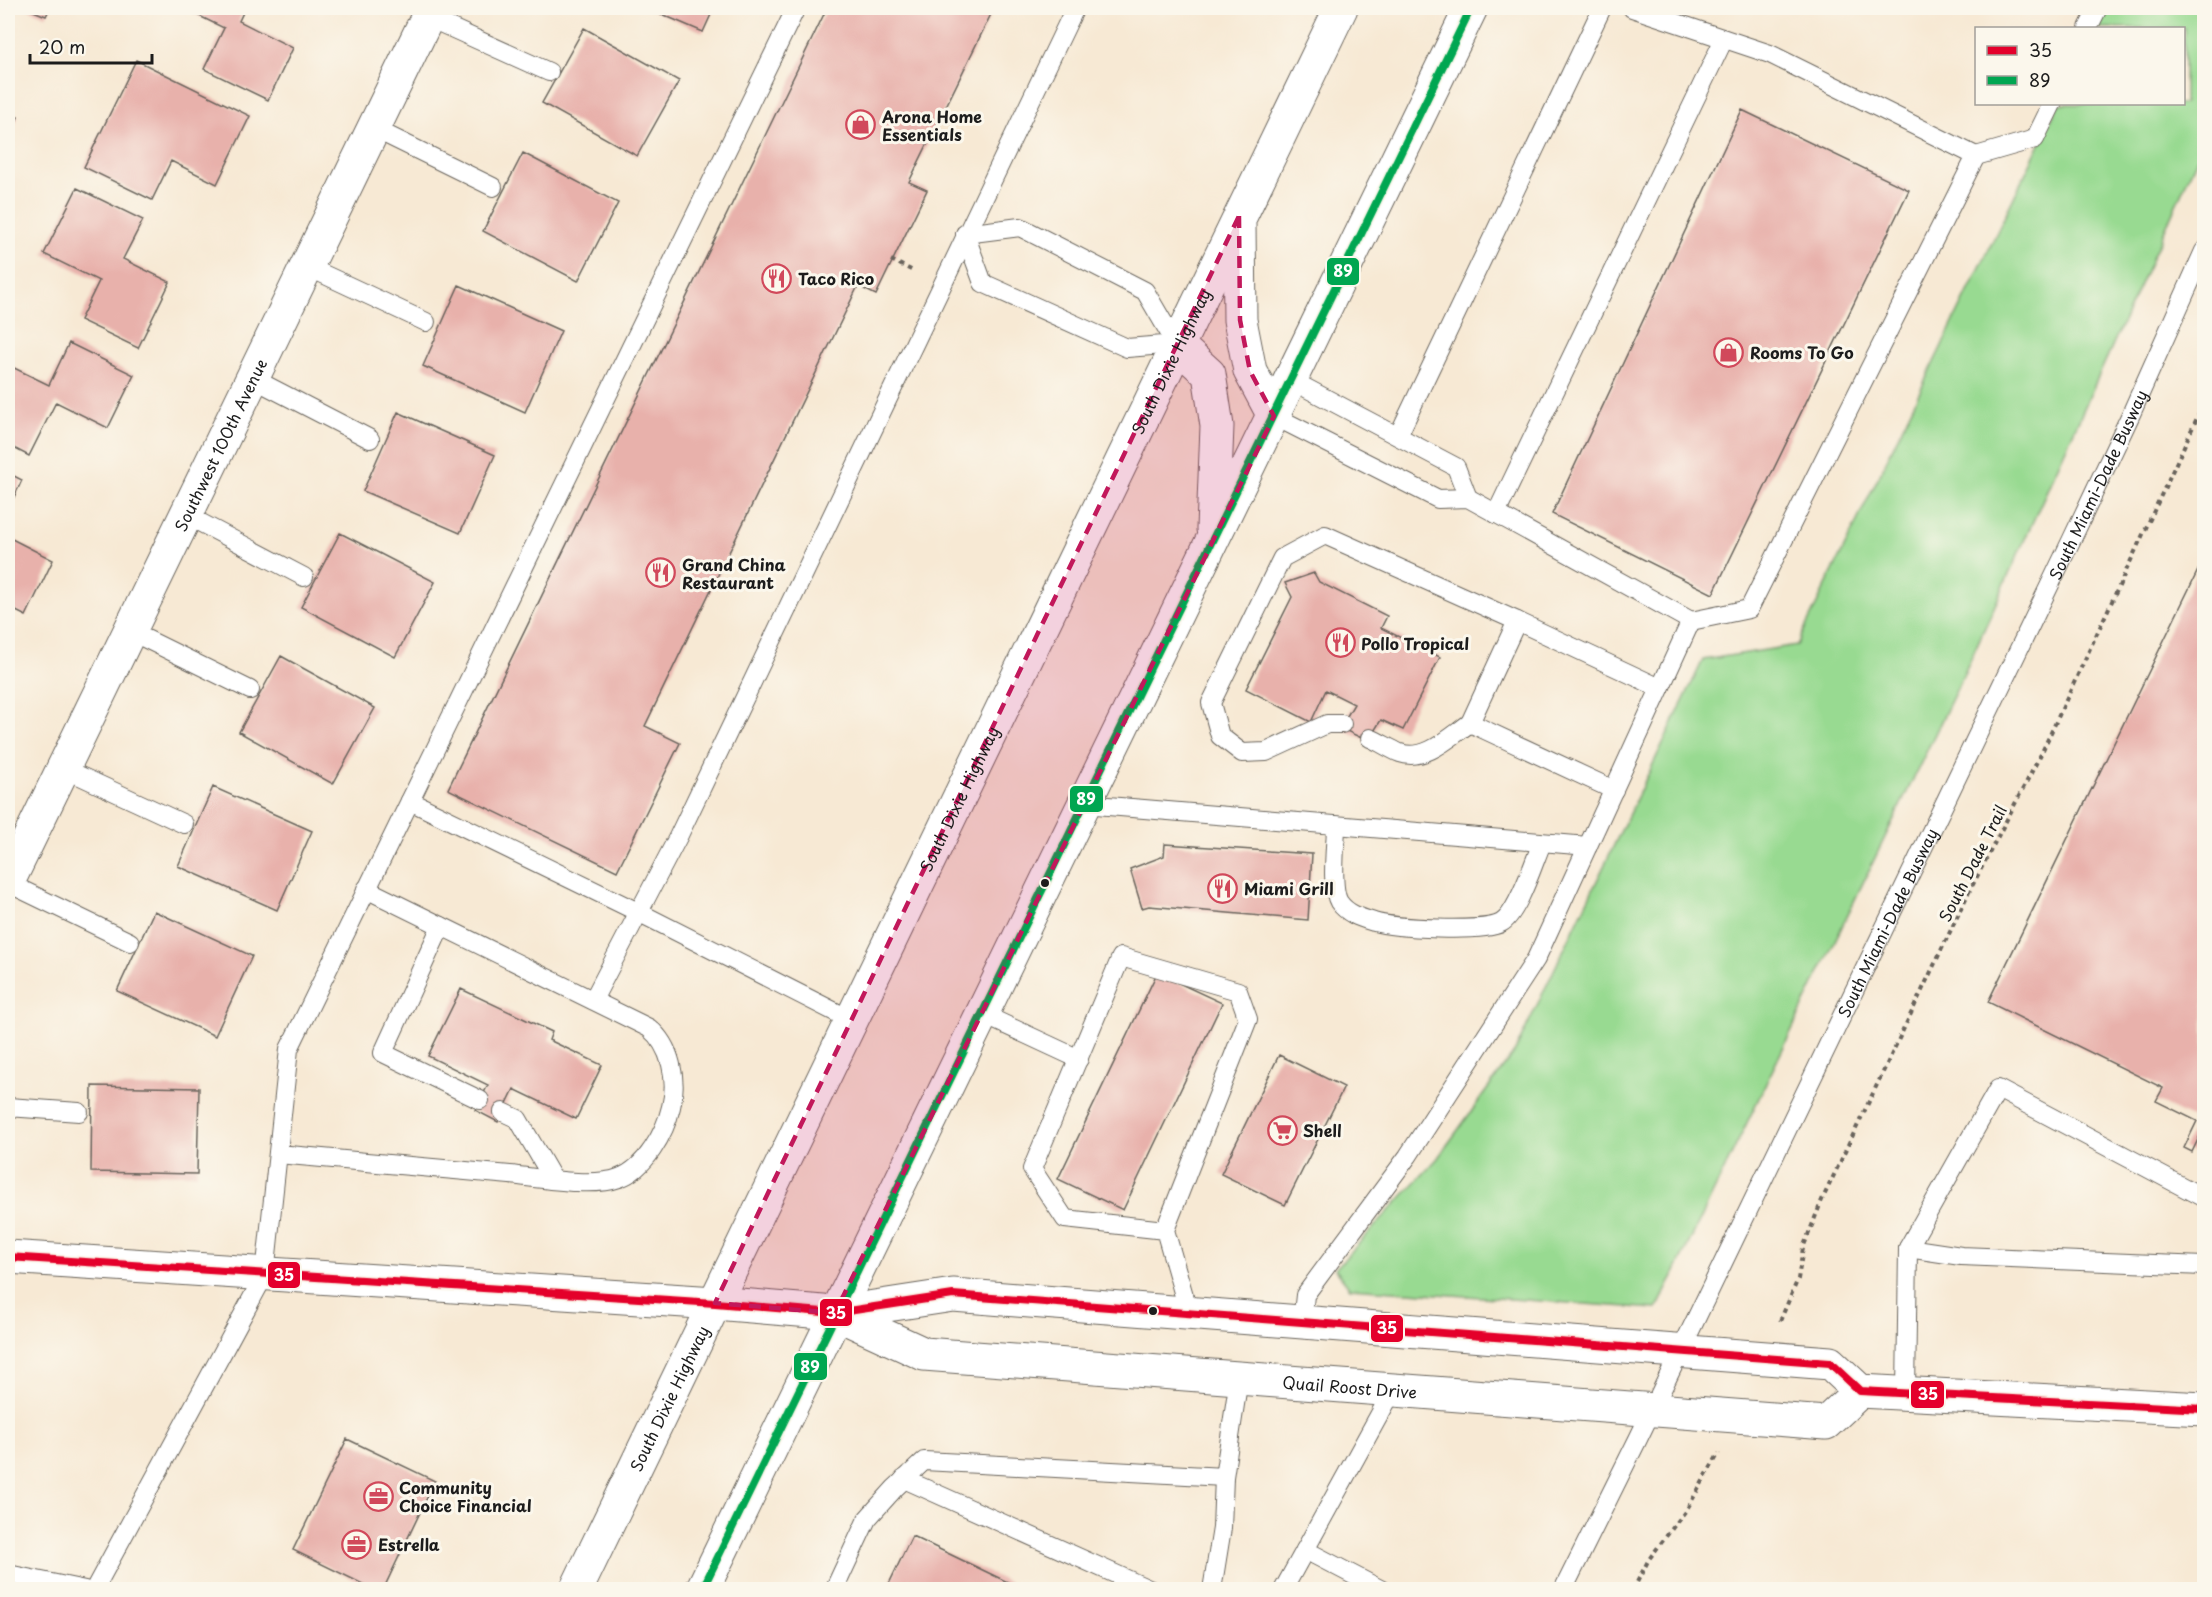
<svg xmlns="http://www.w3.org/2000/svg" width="2212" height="1597" font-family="'Playpen Sans',sans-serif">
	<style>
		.green { fill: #98da91; stroke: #5a7b56; stroke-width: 1.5 }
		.building { fill: #e8b1ab }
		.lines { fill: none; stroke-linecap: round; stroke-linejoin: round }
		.service-casing { stroke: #69645c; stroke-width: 20 }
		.minor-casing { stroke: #69645c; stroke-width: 35 }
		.tertiary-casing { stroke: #69645c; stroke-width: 35 }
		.secondary-casing { stroke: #69645c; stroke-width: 35 }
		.trunk-casing { stroke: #69645c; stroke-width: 35 }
		.path { stroke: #69645c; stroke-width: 4; stroke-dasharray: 4.5 4.5; stroke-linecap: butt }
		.service { stroke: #fff; stroke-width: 18 }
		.minor { stroke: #fff; stroke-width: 33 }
		.tertiary { stroke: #fff; stroke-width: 33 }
		.secondary { stroke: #fff; stroke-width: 33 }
		.trunk { stroke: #fff; stroke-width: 33 }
		.bus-1-casing { stroke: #fbf7ec; stroke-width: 12 }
		.bus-2-casing { stroke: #fbf7ec; stroke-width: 12 }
		.bus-1 { stroke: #e4002b; stroke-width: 8 }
		.bus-2 { stroke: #00a651; stroke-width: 8 }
		.marked { fill: #c2185b; fill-opacity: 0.2; stroke: #c2185b; stroke-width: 4.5; stroke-dasharray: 12 8; stroke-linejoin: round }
		.bus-dot { fill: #1c1c1c; stroke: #fbf7ec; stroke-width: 2 }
		.labels { text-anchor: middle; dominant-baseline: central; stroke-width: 6; stroke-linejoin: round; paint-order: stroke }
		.poi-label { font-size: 16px; font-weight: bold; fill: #1c1c1c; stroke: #fbf7ec; text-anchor: start }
		.street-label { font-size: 16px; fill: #1c1c1c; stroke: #fbf7ec }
		.line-badge { stroke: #fbf7ec; stroke-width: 2 }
		.badge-label { font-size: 16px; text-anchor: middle; font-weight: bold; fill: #fff }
	</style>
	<rect width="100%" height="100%" fill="#fbf7ec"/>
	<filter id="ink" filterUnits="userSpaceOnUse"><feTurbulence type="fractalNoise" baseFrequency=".0167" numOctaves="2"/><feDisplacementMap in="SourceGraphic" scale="12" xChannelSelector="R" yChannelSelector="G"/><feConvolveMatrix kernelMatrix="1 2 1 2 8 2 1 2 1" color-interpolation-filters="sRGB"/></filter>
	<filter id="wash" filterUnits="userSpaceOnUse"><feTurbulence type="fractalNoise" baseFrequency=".008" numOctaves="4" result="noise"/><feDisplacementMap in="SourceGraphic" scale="24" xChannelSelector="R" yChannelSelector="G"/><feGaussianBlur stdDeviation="1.35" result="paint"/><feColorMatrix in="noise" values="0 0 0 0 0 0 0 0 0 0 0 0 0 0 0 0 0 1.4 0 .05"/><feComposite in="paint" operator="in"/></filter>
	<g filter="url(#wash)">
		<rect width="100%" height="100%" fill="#f7e9d4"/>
		<path class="green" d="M2106,8h98v135l-241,533 -306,633 -307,-21 -15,-19 102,-110 78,-108 188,-391 94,-15 262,-541h125v-76h-89z"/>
		<g id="blocks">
			<path class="building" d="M26,8h24l-4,8z
				M183,8h62l-6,13 54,27 -25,52 -64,-31 20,-41z
				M647,8h67l-11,24z
				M827,8h167l-85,174 18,8 -51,105 -18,-9 -213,440 35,17 -63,128 -169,-82z
				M584,28l95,53 -42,75 -95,-53z
				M136,60l114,56 -33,68 -46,-23 -19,39 -68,-33z
				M1742,110l167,80 -196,404 -161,-80z
				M8,112l10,5 -10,22z
				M523,153l95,50 -40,78 -95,-50z
				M77,188l66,32 -20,39 47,23 -32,66 -58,-28 19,-39 -55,-27z
				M459,285l102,46 -36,81 -102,-46z
				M69,343l65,32 -26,53 -52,-26 -27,54 -21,-11v-80l41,20z
				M398,412l97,43 -35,78 -97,-42z
				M8,473l14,7 -14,30z
				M340,533l95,49 -40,75 -94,-50z
				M8,537l45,23 -27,56 -18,-9z
				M2204,558v569l-12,25 -8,-4 13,-27 -41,-20 7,-13 -175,-86z
				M1314,573l5,9 68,34 -6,12 59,29 -37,73 -22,-10 -13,21 -28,-13 14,-24 -28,-14 -15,32 -65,-33 46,-92 -7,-14z
				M281,656l94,52 -42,76 -94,-52z
				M213,787l99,44 -35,79 -99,-44z
				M1165,844l147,10 -4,66 -159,-14 -7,2 -12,-39 34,-13z
				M154,911l98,45 -37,80 -98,-45z
				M1157,973l65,30 -99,207 -65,-31z
				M461,989l91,43 -3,8 53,25 -26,54 -62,-30 -16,33 -23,-12 13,-25 -60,-29z
				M1279,1055l65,32 -59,118 -64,-31z
				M92,1086l107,2 -2,86 -106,-2z
				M347,1439l88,42 -52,109h-8l-82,-40z
				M912,1536l112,54h-138z"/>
		</g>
	</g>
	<g filter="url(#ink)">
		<use href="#blocks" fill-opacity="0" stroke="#69645c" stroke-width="1.5"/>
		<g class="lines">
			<defs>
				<g id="service">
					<path d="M1632,8l138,46 206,102 -227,453 -58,12"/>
					<path d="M427,17l122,55"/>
					<path d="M2088,28l10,-20"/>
					<path d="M373,128l120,59"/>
					<path d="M1976,156l59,-17 17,-35"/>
					<path d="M1020,227l125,64 31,53 -49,4 -144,-65 -18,-49z"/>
					<path d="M306,266l120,56"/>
					<path d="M252,378l118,61"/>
					<path d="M1291,380l165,87 12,31"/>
					<path d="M1274,416l164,83 30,-1 223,123 -155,338 -128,197 -103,139 -3,28"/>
					<path d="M1398,436l204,-428"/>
					<path d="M1496,514l228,-475"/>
					<path d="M186,515l118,62"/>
					<path d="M130,631l120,59"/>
					<path d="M1342,724h-15l-61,28 -24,1 -22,-17 -9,-33 71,-145 43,-23 192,86"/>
					<path d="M1370,738c10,4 20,11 30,15 25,9 50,-16 70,-30"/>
					<path d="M63,768l121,56"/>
					<path d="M1614,790l-144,-67 47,-102 143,67"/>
					<path d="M410,801l386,-793"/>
					<path d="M1084,804l504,42"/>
					<path d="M1336,825c0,19 -6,62 3,77 8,12 22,16 35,20 20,6 109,11 127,1 17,-9 33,-62 41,-80"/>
					<path d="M8,883l122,59"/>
					<path d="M441,926l-58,127 97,47"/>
					<path d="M593,1000l85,-163 397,-829"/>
					<path d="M982,1014l97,45"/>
					<path d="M8,1107l71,5"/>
					<path d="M503,1112l15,7 35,60"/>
					<path d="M278,1154c77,7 154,14 232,21 29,3 82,13 109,3 26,-9 46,-45 52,-71 7,-27 0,-61 -22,-79l-283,-139"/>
					<path d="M1165,1230l83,-211 -10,-28 -117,-34 -89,212 33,50 100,11 24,83"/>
					<path d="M1908,1248l53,8 243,10"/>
					<path d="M1906,1393l2,-145 90,-159 206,109"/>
					<path d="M904,1479l247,111"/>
					<path d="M1305,1550l77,40"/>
					<path d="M8,1574l77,16"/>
					<path d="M94,1590l171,-316 24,-225 121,-248 230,112 211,107"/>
					<path d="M834,1590l33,-71 28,-31 29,-27 300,16 15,-99"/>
					<path d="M1212,1590l10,-62 2,-51"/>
					<path d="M1283,1590l110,-200"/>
					<path id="s1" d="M1563,1590l75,-151 433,-898 60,-127 73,-163"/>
				</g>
				<g id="minor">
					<path id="s2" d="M8,882l424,-874"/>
				</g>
				<path id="tertiary" d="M8,1257l707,46"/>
				<g id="secondary">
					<path d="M715,1303l120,10 118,-18 877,68 30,28 344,18"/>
					<path id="s3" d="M835,1313l89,41 902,69 34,-32"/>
				</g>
				<g id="trunk">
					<path d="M1239,224l1,96 10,51 24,45"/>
					<path d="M1176,344l33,30 8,52 -4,103"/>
					<path id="s4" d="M576,1590l765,-1582"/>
					<path d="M702,1590l769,-1582"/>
				</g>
			</defs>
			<use href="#service" class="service-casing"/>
			<use href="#minor" class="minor-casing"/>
			<use href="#tertiary" class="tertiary-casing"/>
			<use href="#secondary" class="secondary-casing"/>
			<use href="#trunk" class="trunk-casing"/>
			<path class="path" d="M891,260l24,12
				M1780,1321l18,-42 5,-31 19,-48 147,-308 72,-138 163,-351
				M1633,1590l16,-31 38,-50 32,-56"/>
			<use href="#service" class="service"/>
			<use href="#minor" class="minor"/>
			<use href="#tertiary" class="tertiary"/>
			<use href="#secondary" class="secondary"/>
			<use href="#trunk" class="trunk"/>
			<defs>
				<path id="bus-1" d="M8,1257l707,46 120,10 118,-18 877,68 30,28 344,18"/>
				<path id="bus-2" d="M702,1590l769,-1582"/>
			</defs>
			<use href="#bus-1" class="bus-1-casing"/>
			<use href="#bus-2" class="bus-2-casing"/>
			<use href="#bus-1" class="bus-1"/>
			<use href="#bus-2" class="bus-2"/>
		</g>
	</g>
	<path class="marked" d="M1239,216l1,104 10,51 24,45 -439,897 -120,-10z"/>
	<defs>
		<symbol id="shop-ring" viewBox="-11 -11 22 22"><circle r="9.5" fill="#fbf7ec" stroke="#d1495b" stroke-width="1.5"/><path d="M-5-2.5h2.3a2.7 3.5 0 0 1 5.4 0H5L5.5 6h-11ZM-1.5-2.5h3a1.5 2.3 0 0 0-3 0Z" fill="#d1495b"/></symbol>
		<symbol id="restaurant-ring" viewBox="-11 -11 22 22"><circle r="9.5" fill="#fbf7ec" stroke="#d1495b" stroke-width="1.5"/><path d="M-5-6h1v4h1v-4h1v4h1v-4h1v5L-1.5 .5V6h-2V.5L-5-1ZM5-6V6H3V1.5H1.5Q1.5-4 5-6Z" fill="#d1495b"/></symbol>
		<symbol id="supermarket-ring" viewBox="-11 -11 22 22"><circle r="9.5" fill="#fbf7ec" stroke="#d1495b" stroke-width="1.5"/><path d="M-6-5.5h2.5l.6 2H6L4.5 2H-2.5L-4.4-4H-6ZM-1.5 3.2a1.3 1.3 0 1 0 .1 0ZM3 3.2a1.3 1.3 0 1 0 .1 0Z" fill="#d1495b"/></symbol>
		<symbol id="office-ring" viewBox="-11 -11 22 22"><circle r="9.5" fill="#fbf7ec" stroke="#d1495b" stroke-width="1.5"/><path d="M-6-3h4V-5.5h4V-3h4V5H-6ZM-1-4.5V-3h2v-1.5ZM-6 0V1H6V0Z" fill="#d1495b"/></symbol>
	</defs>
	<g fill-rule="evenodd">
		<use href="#shop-ring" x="844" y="108" width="33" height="33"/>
		<use href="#restaurant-ring" x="760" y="262" width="33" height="33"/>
		<use href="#shop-ring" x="1712" y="336" width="33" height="33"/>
		<use href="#restaurant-ring" x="644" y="556" width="33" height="33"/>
		<use href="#restaurant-ring" x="1324" y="626" width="33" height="33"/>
		<use href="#restaurant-ring" x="1206" y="872" width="33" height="33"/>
		<use href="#supermarket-ring" x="1266" y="1114" width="33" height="33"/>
		<use href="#office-ring" x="362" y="1480" width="33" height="33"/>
		<use href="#office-ring" x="340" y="1528" width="33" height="33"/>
	</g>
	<g class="bus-dot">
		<circle cx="1045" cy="883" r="5"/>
		<circle cx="1153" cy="1311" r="5"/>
	</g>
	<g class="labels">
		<g class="poi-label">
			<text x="882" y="116">Arona Home<tspan x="882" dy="18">Essentials</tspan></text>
			<text x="798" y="278">Taco Rico</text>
			<text x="1750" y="352">Rooms To Go</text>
			<text x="682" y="564">Grand China<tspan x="682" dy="18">Restaurant</tspan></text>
			<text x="1361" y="643">Pollo Tropical</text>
			<text x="1244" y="888">Miami Grill</text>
			<text x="1303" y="1130">Shell</text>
			<text x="399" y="1487">Community<tspan x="399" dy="18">Choice Financial</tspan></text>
			<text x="378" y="1544">Estrella</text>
		</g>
		<g class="street-label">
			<text stroke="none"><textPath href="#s4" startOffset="1365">South Dixie Highway</textPath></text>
			<text stroke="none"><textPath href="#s2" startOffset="486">Southwest 100th Avenue</textPath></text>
			<text stroke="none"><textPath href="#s1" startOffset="1228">South Miami-Dade Busway</textPath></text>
			<text stroke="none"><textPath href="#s4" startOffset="879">South Dixie Highway</textPath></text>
			<text transform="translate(1972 863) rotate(-63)">South Dade Trail</text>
			<text stroke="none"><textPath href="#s1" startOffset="742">South Miami-Dade Busway</textPath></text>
			<text stroke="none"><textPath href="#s3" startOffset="525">Quail Roost Drive</textPath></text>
			<text stroke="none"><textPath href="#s4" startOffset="213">South Dixie Highway</textPath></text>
		</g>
	</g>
	<g class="line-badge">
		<rect x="1326" y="257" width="34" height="29" rx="6" fill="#00a651"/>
		<rect x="1069" y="785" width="35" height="28" rx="6" fill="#00a651"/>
		<rect x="267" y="1261" width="34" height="28" rx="6" fill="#e4002b"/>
		<rect x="819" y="1298" width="34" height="29" rx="6" fill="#e4002b"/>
		<rect x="1370" y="1314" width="34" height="29" rx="6" fill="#e4002b"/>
		<rect x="793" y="1352" width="35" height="29" rx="6" fill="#00a651"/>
		<rect x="1910" y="1380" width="35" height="29" rx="6" fill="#e4002b"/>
	</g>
	<g class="badge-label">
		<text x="1343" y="277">89</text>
		<text x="1086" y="805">89</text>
		<text x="284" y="1281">35</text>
		<text x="836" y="1319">35</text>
		<text x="1387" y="1334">35</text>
		<text x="810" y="1373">89</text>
		<text x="1928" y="1400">35</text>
	</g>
	<rect width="2212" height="1597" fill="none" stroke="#fbf7ec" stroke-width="30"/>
	<rect x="1975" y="27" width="210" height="78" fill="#fbf7ec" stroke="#a29f99" stroke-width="1.5"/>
	<rect x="1987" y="46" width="30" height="9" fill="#e4002b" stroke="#a29f99" stroke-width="1.5"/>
	<text x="2029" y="57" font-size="18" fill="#1c1c1c">35</text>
	<rect x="1987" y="76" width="30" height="9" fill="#00a651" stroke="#a29f99" stroke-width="1.5"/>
	<text x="2029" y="87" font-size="18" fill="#1c1c1c">89</text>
	<path d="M30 54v9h122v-9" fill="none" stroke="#1c1c1c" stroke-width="3"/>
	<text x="39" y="54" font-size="18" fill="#1c1c1c" stroke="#fbf7ec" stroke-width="4.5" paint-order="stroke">20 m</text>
</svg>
